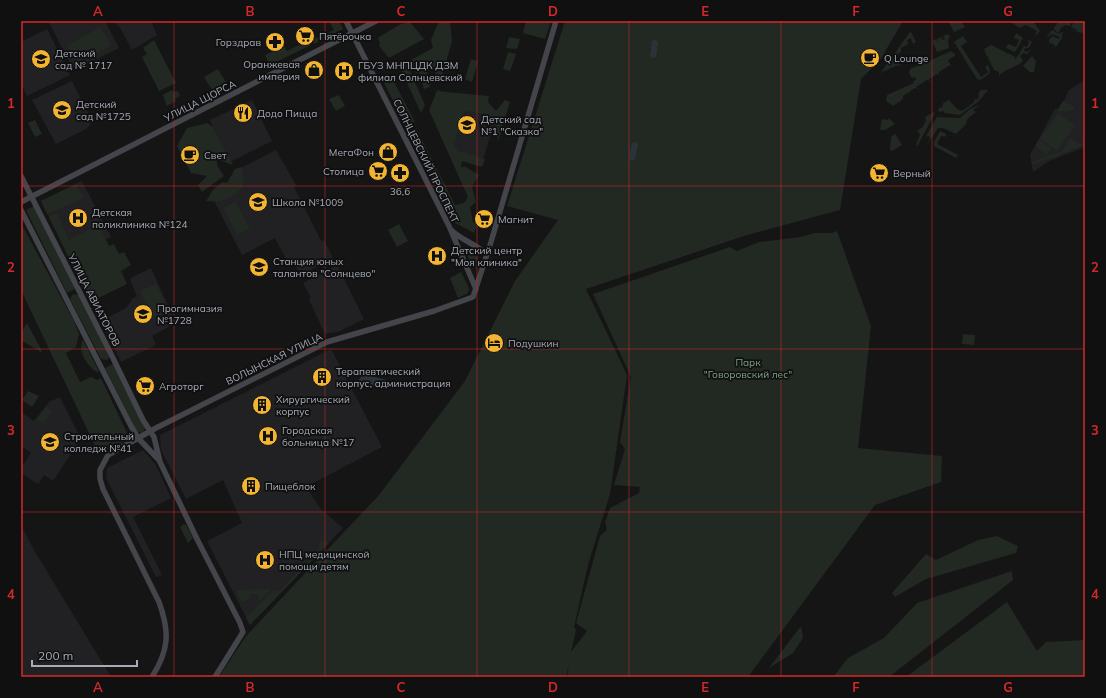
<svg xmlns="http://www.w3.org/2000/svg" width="1106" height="698" font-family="Mulish,sans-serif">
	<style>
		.built { fill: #212123 }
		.green { fill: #212922 }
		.water { fill: #2b333a }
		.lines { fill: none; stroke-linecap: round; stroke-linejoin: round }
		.secondary { stroke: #44454b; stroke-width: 5.5 }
		.grid { fill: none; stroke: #d62828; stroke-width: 1; stroke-opacity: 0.55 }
		.labels { text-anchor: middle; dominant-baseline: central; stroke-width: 3.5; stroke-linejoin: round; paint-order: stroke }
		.poi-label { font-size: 10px; fill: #a6abb7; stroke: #101011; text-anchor: start }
		.street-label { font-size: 10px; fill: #a6abb7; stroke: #101011 }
		.park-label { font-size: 10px; fill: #7da280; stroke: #101011 }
		.neatline { fill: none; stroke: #d62828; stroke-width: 1.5 }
		.grid-label { font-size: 13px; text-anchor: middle; font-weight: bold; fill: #d62828 }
	</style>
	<rect width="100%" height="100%" fill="#151516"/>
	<path class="built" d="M48,21h57l14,27 -42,21 -5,-2z
		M112,21h39l6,14 -25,15 -13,-24z
		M47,29l23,46 -43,21 -6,-12v-42z
		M1085,80v67l-36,14 -16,11 -3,-17 25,-46h5l9,-19z
		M72,81l19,38 -1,6 -4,4 -30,15 -24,-44z
		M437,90l61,21 -17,55 -23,-7 -27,-52z
		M252,100l20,41 -42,21 -20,-42z
		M276,150l20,35 -2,2 27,54 3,-1 9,18 -32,17 -7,-12 -5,2 -14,-27 -33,17 -28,-54 31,-15 -8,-16z
		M82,181l29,56 -41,21 -29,-57z
		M337,265l27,54 -24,12 -15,3 -16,-34 2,-2 -8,-15z
		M151,268l25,55 -24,13 4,9 -35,17 -20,-41 25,-13 7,-10 4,-2 -7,-16 1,-2z
		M331,349l51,98 -76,40 15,22 22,19 -93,97 -43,-84 35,-18 -19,-43 -37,19 -25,-49 -1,-15z
		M60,397l21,42 -28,42 -9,-6 -6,9 -17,-11v-5l10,-15 -10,-7v-34l13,9 15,-19z
		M143,450l13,15 15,33 -38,19 29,58 -6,2 -50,-99 1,-10z
		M21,525l13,25 77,127h-90z"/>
	<path class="green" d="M329,21h10l4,8 -29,15 -2,-4 14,-7 -1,-3 3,3 6,-3z
		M439,21h11l2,20 -12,42 -10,-22 -20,10 15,34 -4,8 -19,-41v-7l31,-17 -2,-8z
		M526,21h25l-6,18 -22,-6z
		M565,21h338l-23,39 -19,19 -21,131 -93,25 -161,54 41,86 -17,119 -22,71 -14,62 2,3 -5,22 16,-21 -11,-8 24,-87 7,-6 -2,-8 5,-14 29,-15 1,-6 -26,-2 11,-36 -5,-7 11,-65 -38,-83 137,-47 7,4 22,-9 42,-5 13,-4h18l5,-2 34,95 -13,122 84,8 -1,26 -66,23 -127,172h-181l2,-13 -3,13h-347l27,-41 133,-141 86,-114 50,-100 43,-61 -51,-14z
		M948,21h13l4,6 -11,5z
		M1009,21h24l7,10 -6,6 3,-6 -11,-6 -6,3z
		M1059,21v1l13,-1 -2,5 -5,-1 -5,4 -1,4 -6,-4z
		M1074,21h11v12l-5,-1 5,3 -14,-6 8,2 -8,-4z
		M410,22l14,17 -35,19 -10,-12 1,-3 -2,-4 1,-2 22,-13z
		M101,27l10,19 -34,18 -10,-19z
		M1052,30l7,4 3,-2 3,1h-3v5l-6,9 -4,-4 -2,1 -1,-4 3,-4 7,3 1,-2 -8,-3 -6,4z
		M910,32h1l5,10 -3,2 -2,-6 -4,2 1,4 -7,4v4l-6,4 6,11 -3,-2 -16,7 -5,6z
		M1016,33l7,5 -8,14 -9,-4 2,-4 8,3 3,-7 -5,-2z
		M948,34l2,2 -2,4 1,8 -12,4 -5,-11 4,-2 3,4 -2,-4 5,-2v3l3,-1 -2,-3z
		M963,36l4,6 -6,4 20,31 7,-5 -3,-5 3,-2 2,4 -1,5 -9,6 -3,-1 -23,-37z
		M509,37l11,2 -3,10 -11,-1z
		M1027,39l5,3 -3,6h-4l-1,3 3,1 4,-2 -4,4 -4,-1 -3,3 3,5c-7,7 -17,7 -24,15v-4l-5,-2 -6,-12 1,-2 -2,1 -3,-8 7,-4 16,8 -1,3 2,-3 7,4v3l9,-14 3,1 2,-5z
		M154,40l22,43 -17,8 -17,-34 5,-3 -4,-6z
		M309,40l2,5 -41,20 -5,-10 19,-9 3,5z
		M951,51l5,4 -8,5 4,7 -2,-2 -11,7v3l-2,-1 -8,5 1,2 -3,-1 -11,7 2,2 -3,-1 -5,3v3l-1,-2 -6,4v3l-10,7 -7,-5 1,-6 27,-12 -1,-2 3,-1 -1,-3 -3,1 -3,-5 1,-4 17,-7 2,1v-2z
		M508,52l8,2 -6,17 -7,-2z
		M1032,56l4,5 -2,11h-4l-7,-6z
		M471,59l7,2 -6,21 -7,-3z
		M428,64l1,7 -3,-2 -2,1 3,1 3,16 -6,2 -5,-17 -3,1 -1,-4z
		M218,69l8,13 -14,8 -8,-13z
		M392,78l23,44 -9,4 -22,-43z
		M172,90l1,2 5,-1 2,5 -5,3 1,2 -9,5 -4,-11z
		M981,90h7l-9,11 -19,14 -16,-2v-2l-5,1 -1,-3 5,-3v-3l6,-3 8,9 5,2 11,-8 3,-5 2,2 1,-8z
		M437,91l52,5 -1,6 8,9 9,-11 5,2 -12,39 -4,-16 -8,-11 -22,-3 -10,33 4,7 27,8 -3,8 -20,-6 -1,7 3,-2 15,9 -7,12 4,15 -6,5 3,15 4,3 -3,8 -19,-10 -46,-91 7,-4 39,77 9,-2 4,-6 -39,-87z
		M339,95l6,11 -9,5 -7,-12z
		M1063,101l11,6v3l-16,2v-3z
		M980,105l-7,5 3,2 -9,7 -1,5 -10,10 -13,-6h-5l-12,18 4,-8 -1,-2 -3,1 1,-3 10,-17 23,1 10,-9z
		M934,112l1,1 -17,32h-2l4,-10 -2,-4 -3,1 8,-5 3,-7 -1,-3z
		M1058,113l17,12 -18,26 -17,-12z
		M889,118l6,6 -10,6h-5l2,-11 6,1z
		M35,120l7,14 -7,3 -7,-14z
		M207,123l6,4 20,38 -17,-6 2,8 6,9 -22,16 -4,-7 9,-9 -16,-3 -14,-27 10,-18z
		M940,131l6,3 -1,3 -4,-1 -4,8 21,11 -2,3 -22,-12v-4z
		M895,134l7,11 -10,6 -2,-1 1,-13z
		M1071,138l9,6 5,-2v3l-53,20v-3l30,-11z
		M1039,140l12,8 -4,7 -12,-9z
		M242,167l2,19c-14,12 -19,17 -38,15l7,-11 9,-8 5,1 8,-14z
		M76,184l7,13 -1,2 -35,15 -6,-13z
		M235,202l15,26 -13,7 -14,-27z
		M34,206l41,83 -8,4 -41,-83z
		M57,213l12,27 24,-12 8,2 8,16 5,-2 5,10 5,-2 7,13 -10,6 6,13 -37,18 -41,-85z
		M399,224l9,17 -11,6 -9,-17z
		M23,227l51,94 5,13 -3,13 -10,6 14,29 11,-5 6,3 4,-2 29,61 -31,15 -78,-164v-62z
		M464,248l14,10 -4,11 -10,-20z
		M461,272l8,16 -1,5 -10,5 -8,-20z
		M156,284l13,27 -17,7 -12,-27z
		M73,294l6,1 30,59v4l-2,2 -6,-1 -31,-60z
		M27,323l15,28 -1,1 -20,-12v-7z
		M963,334l12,1 -1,10 -12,-1z
		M83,340l16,31 -2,1c-10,-5 -20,-22 -14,-32z
		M113,364l32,64 -2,5 -6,-1 -32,-64z
		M28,391l11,5 -7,11 -10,-7z
		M46,407l6,5 -9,11 -6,-4z
		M184,524l2,1 7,13 -5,5 -8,-16z
		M997,536l21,10 -2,7 -90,26 -31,18 -3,-4 34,-39 10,6 42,-20z
		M322,539l7,4 -79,82 -4,-7 27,-27h6l40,-41v-7z
		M1012,571l1,9 -124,97h-56l15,-19 36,-20 33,-35z
		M236,590l34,-1 1,1 -14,13 2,-8 -8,-2 -3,7 -7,2z
		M1007,602l30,49 9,-9 39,-2v37h-179z
		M801,626l2,12 -10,15 -24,15z"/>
	<path class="water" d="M655,40l3,2 -2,15 -3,1 -3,-2 2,-15z
		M635,142l3,2 -3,15 -3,2 -3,-2 3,-16z
		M363,374l24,6 1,4 -3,2 -22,1 -5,-6z"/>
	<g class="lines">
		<path class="secondary" d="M346,21l103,205 27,63
			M21,176l90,178 32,66 11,17 6,25 38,79 42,82 3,9 -28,45
			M21,202l355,-181
			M21,210l110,216 7,12 21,22
			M451,230c10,10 25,14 35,24
			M152,677c17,-27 18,-45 7,-75l-56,-113 -3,-10v-9l8,-15 48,-27 171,-86 107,-31 39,-14 18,-55 65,-221"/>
	</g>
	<path class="grid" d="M174,21v656M325,21v656M477,21v656M629,21v656M781,21v656M932,21v656M21,186h1064M21,349h1064M21,512h1064"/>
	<defs>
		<symbol id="supermarket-disc" viewBox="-11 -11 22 22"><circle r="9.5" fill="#f3b431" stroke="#101011"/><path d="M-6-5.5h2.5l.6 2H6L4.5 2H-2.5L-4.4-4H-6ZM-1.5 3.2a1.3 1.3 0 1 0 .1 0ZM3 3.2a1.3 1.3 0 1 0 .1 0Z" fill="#111"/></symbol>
		<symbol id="pharmacy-disc" viewBox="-11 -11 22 22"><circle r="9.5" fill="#f3b431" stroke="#101011"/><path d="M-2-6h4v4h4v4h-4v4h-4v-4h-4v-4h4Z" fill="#111"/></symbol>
		<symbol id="cafe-disc" viewBox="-11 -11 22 22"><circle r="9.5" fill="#f3b431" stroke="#101011"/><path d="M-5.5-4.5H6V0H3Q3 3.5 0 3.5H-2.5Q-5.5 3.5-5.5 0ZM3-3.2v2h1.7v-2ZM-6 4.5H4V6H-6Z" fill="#111"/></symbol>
		<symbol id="school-disc" viewBox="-11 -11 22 22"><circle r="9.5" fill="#f3b431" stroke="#101011"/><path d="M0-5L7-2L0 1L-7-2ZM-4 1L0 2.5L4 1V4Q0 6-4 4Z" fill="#111"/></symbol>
		<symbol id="shop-disc" viewBox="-11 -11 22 22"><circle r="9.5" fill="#f3b431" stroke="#101011"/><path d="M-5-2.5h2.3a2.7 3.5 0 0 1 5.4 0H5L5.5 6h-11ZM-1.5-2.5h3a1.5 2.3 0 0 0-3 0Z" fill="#111"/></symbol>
		<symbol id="hospital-disc" viewBox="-11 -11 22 22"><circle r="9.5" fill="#f3b431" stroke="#101011"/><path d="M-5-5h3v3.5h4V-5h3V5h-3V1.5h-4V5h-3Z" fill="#111"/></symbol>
		<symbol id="restaurant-disc" viewBox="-11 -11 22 22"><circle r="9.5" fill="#f3b431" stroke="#101011"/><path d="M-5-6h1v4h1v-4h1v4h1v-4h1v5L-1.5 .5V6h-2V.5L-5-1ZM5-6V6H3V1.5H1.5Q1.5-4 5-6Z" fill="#111"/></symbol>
		<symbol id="hotel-disc" viewBox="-11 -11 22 22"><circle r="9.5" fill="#f3b431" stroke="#101011"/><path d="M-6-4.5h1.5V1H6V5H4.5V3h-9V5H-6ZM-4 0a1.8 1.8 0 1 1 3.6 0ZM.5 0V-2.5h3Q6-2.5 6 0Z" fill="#111"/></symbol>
		<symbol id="building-disc" viewBox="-11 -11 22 22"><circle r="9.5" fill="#f3b431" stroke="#101011"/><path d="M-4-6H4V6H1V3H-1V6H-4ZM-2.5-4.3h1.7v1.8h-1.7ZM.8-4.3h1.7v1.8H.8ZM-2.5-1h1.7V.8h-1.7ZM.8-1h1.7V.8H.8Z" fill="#111"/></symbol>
		<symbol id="university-disc" viewBox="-11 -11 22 22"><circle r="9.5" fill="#f3b431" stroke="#101011"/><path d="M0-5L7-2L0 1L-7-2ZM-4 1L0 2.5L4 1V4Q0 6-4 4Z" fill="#111"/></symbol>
	</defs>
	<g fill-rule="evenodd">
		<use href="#supermarket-disc" x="294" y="25" width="22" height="22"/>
		<use href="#pharmacy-disc" x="264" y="31" width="22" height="22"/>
		<use href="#cafe-disc" x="859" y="47" width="22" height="22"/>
		<use href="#school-disc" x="30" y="48" width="22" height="22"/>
		<use href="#shop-disc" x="303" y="59" width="22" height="22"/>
		<use href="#hospital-disc" x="333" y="60" width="22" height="22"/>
		<use href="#school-disc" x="51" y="99" width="22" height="22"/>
		<use href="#restaurant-disc" x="232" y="102" width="22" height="22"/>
		<use href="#school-disc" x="456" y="114" width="22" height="22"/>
		<use href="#shop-disc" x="377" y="141" width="22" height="22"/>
		<use href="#cafe-disc" x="179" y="144" width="22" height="22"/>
		<use href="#supermarket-disc" x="367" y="160" width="22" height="22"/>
		<use href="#pharmacy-disc" x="389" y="162" width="22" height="22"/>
		<use href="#supermarket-disc" x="868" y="162" width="22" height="22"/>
		<use href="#school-disc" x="247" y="191" width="22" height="22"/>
		<use href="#hospital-disc" x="67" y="207" width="22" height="22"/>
		<use href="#supermarket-disc" x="473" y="208" width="22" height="22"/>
		<use href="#hospital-disc" x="426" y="245" width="22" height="22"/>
		<use href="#school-disc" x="248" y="256" width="22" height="22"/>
		<use href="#school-disc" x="132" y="303" width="22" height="22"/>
		<use href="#hotel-disc" x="483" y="332" width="22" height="22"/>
		<use href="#building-disc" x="311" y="366" width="22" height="22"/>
		<use href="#supermarket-disc" x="134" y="375" width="22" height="22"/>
		<use href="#building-disc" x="251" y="394" width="22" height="22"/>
		<use href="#hospital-disc" x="257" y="425" width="22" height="22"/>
		<use href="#university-disc" x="39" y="431" width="22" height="22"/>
		<use href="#building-disc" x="240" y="475" width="22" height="22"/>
		<use href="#hospital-disc" x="254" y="549" width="22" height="22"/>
	</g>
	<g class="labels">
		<g class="poi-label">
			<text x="319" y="36">Пятёрочка</text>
			<text x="261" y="42" text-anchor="end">Горздрав</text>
			<text x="55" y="53">Детский<tspan x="55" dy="12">сад № 1717</tspan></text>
			<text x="884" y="58">Q Lounge</text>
			<text x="300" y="64" text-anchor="end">Оранжевая<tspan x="300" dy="12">империя</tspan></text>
			<text x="358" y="65">ГБУЗ МНПЦДК ДЗМ<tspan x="358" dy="12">филиал Солнцевский</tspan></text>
			<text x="76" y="104">Детский<tspan x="76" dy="12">сад №1725</tspan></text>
			<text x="257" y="113">Додо Пицца</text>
			<text x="481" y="119">Детский сад<tspan x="481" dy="12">№1 "Сказка"</tspan></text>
			<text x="374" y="152" text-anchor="end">МегаФон</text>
			<text x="204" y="155">Свет</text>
			<text x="364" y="171" text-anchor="end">Столица</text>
			<text x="893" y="173">Верный</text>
			<text x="400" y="191" text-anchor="middle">36,6</text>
			<text x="272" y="202">Школа №1009</text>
			<text x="92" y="212">Детская<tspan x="92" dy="12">поликлиника №124</tspan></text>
			<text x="498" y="219">Магнит</text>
			<text x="451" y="250">Детский центр<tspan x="451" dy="12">"Моя клиника"</tspan></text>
			<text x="273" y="261">Станция юных<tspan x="273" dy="12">талантов "Солнцево"</tspan></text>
			<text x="157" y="308">Прогимназия<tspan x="157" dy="12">№1728</tspan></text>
			<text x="508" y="343">Подушкин</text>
			<text x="336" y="371">Терапевтический<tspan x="336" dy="12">корпус, администрация</tspan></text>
			<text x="159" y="386">Агроторг</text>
			<text x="276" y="399">Хирургический<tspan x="276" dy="12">корпус</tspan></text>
			<text x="282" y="430">Городская<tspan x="282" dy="12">больница №17</tspan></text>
			<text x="64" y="436">Строительный<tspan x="64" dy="12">колледж №41</tspan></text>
			<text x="265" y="486">Пищеблок</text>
			<text x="279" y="554">НПЦ медицинской<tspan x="279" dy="12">помощи детям</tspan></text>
		</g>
		<g class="street-label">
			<text transform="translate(200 101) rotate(-27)">УЛИЦА ЩОРСА</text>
			<text transform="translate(426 161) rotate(64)">СОЛНЦЕВСКИЙ ПРОСПЕКТ</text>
			<text transform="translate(94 300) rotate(63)">УЛИЦА АВИАТОРОВ</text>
			<text transform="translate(274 359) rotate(-26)">ВОЛЫНСКАЯ УЛИЦА</text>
		</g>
		<g class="park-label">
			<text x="748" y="362">Парк<tspan x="748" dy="12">"Говоровский лес"</tspan></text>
		</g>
	</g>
	<rect width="1106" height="698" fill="none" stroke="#101011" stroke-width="44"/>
	<path d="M32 660v6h105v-6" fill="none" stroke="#a6abb7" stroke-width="2"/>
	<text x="38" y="660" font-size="12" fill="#a6abb7" stroke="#101011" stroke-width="3" paint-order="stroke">200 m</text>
	<rect x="22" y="22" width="1062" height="654" class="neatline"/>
	<g class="grid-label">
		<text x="98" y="16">A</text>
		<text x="250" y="16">B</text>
		<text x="401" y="16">C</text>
		<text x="553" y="16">D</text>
		<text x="705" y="16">E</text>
		<text x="856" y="16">F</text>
		<text x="1008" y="16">G</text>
		<text x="11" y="108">1</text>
		<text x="1095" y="108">1</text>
		<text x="11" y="272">2</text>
		<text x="1095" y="272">2</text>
		<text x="11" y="435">3</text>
		<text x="1095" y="435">3</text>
		<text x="11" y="599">4</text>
		<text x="1095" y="599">4</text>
		<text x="98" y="692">A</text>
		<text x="250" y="692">B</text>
		<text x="401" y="692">C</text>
		<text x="553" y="692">D</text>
		<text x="705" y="692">E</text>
		<text x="856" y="692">F</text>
		<text x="1008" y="692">G</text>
	</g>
</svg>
